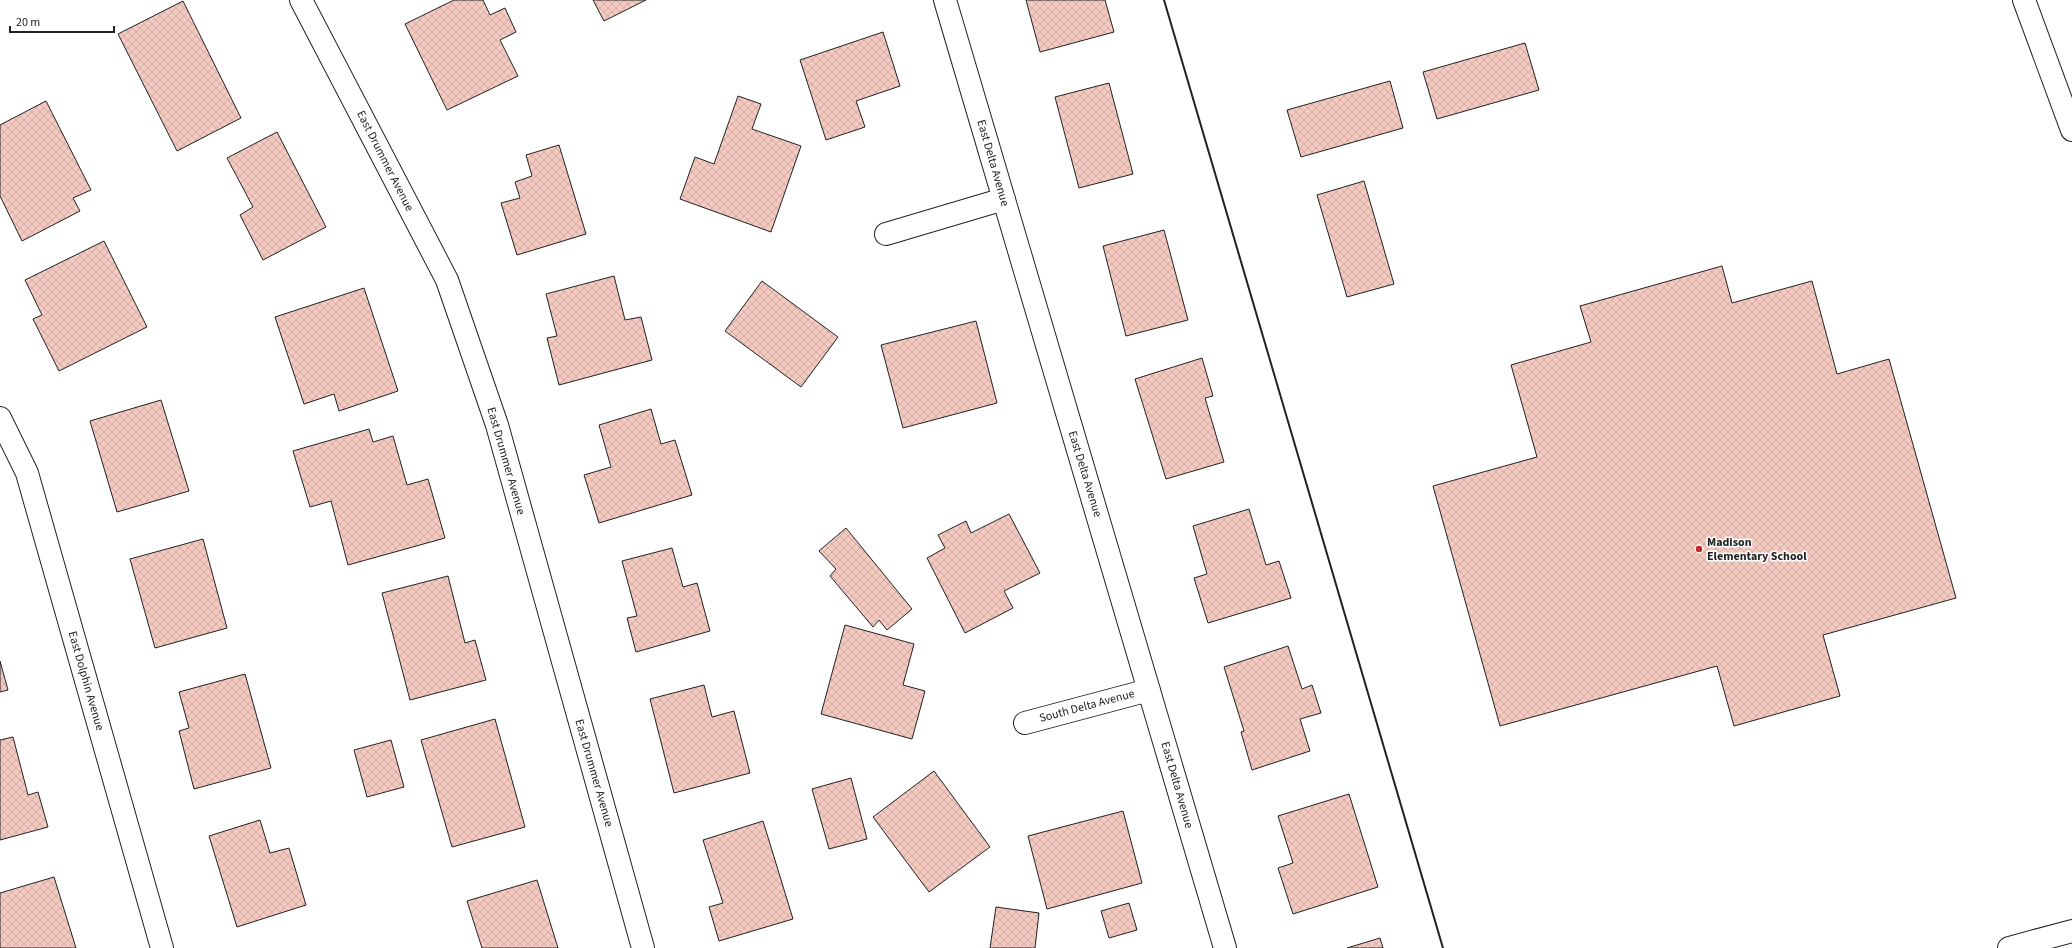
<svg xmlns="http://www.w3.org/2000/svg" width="2072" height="948" font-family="'Source Sans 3',sans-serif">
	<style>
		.building { fill: url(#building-cross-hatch); stroke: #222 }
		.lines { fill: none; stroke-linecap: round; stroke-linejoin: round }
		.street-casing { stroke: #222; stroke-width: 24 }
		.secondary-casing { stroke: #222; stroke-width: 24 }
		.street { stroke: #fff; stroke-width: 22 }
		.secondary { stroke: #fff; stroke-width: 22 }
		.wall { stroke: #222; stroke-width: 2 }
		.poi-dot { fill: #c62828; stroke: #fff; stroke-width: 1.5 }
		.labels { text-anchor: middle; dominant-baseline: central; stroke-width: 3; stroke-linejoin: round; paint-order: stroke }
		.street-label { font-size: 12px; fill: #222; stroke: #fff }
		.poi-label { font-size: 12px; font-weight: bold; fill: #222; stroke: #fff; text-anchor: start }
	</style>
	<defs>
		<pattern id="building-cross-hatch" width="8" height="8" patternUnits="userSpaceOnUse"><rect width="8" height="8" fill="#f3c9c0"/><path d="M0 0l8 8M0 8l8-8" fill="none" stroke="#d0aca5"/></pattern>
	</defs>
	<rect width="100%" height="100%" fill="#fff"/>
	<path class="building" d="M454,0h29l7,15 15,-7 11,24 -16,8 18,36 -71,34 -42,-86z
		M593,0h53l-42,21z
		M1026,0h79l9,32 -74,20z
		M183,1l58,117 -64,33 -59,-117z
		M883,32l17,54 -44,15 9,26 -39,13 -26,-80z
		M1525,43l14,47 -102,29 -14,-47z
		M1390,81l13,47 -102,29 -14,-47z
		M1109,83l24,91 -54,14 -24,-91z
		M738,96l23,8 -9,25 49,17 -30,86 -91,-33 15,-42 19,7z
		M46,101l45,89 -18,8 7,13 -58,30 -22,-45v-71z
		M277,132l49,95 -63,33 -23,-45 13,-8 -26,-49z
		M559,145l27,89 -69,21 -16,-52 19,-5 -5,-16 17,-6 -6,-21z
		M1364,181l30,103 -47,13 -30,-102z
		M1164,230l24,90 -62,16 -23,-90z
		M104,241l43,86 -88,44 -26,-52 9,-4 -17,-35z
		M1722,266l10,37 80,-22 25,93 52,-15 67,239 -133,37 17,61 -106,30 -17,-60 -217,60 -67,-240 104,-29 -26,-92 80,-23 -11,-36z
		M614,276l11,44 16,-3 11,43 -93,25 -12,-47 10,-2 -11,-42z
		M762,281l76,56 -37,50 -76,-56z
		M364,288l34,103 -59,20 -5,-17 -30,10 -29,-87z
		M976,321l21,82 -94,25 -22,-83z
		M1202,358l11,38 -8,2 19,64 -58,17 -31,-100z
		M161,400l28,91 -72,21 -27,-91z
		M651,409l10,35 14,-4 17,55 -93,28 -15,-48 27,-8 -12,-42z
		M369,429l4,13 20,-6 14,49 21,-6 17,59 -97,27 -17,-64 -21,6 -17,-56z
		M1249,509l17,56 13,-4 12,37 -83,25 -14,-45 13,-4 -14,-48z
		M1009,514l31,59 -36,18 9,17 -48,25 -38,-75 18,-10 -7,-13 28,-14 5,12z
		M846,528l66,81 -25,21 -8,-10 -6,7 -43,-51 6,-7 -17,-18z
		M203,539l24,89 -72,20 -25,-89z
		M672,548l11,39 14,-4 13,48 -74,21 -9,-34 10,-2 -15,-55z
		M448,576l17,67 10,-3 11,40 -76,20 -28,-107z
		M845,625l69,19 -11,41 22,6 -13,48 -91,-25z
		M1288,646l14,43 10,-4 9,28 -21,6 10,32 -58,19 -11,-38 3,-1 -20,-64z
		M0,661l8,29 -8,2z
		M245,674l26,94 -77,21 -15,-58 10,-3 -10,-36z
		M704,685l8,32 22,-6 16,62 -76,20 -24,-94z
		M495,719l30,108 -73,20 -31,-107z
		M13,737l15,58 10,-3 10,35 -48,13v-100z
		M391,740l13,47 -37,10 -13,-47z
		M934,771l56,76 -61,45 -56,-75z
		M851,778l16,61 -38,10 -17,-60z
		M1349,794l29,93 -85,27 -15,-46 15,-5 -15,-47z
		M1123,811l19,72 -95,26 -19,-73z
		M260,820l10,33 19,-5 17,57 -69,22 -28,-91z
		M763,821l30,98 -74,22 -10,-34 14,-4 -20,-63z
		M54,877l22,71h-76v-55z
		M537,880l21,68h-76l-15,-47z
		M1129,903l8,27 -28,8 -8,-27z
		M996,907l43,6 -4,35h-45z
		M1380,938l3,10h-36z"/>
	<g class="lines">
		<defs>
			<path id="street" d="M301,0l146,280 50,145 146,523
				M945,0l280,948
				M2024,0l48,130
				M886,234l118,-35
				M0,418l27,55 135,475
				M1025,723l124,-33"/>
			<path id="secondary" d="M2009,948l63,-17"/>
		</defs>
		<use href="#street" class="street-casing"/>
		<use href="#secondary" class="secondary-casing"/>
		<use href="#street" class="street"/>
		<use href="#secondary" class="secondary"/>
		<path class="wall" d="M1164,0l279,948"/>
	</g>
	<circle class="poi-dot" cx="1699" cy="549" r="4"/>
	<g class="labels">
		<g class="street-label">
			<text transform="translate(385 161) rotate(63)">East Drummer Avenue</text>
			<text transform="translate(993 163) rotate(74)">East Delta Avenue</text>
			<text transform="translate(506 461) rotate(74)">East Drummer Avenue</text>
			<text transform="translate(1085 474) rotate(73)">East Delta Avenue</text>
			<text transform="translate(86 681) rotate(74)">East Dolphin Avenue</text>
			<text transform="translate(1087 706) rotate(-15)">South Delta Avenue</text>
			<text transform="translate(594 773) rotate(74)">East Drummer Avenue</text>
			<text transform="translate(1177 785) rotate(74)">East Delta Avenue</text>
		</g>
		<g class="poi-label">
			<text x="1707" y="542">Madison<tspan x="1707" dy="14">Elementary School</tspan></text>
		</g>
	</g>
	<path d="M10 26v6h104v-6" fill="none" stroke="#222222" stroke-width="2"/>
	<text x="16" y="26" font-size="12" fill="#222222" stroke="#ffffff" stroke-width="3" paint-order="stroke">20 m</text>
</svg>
